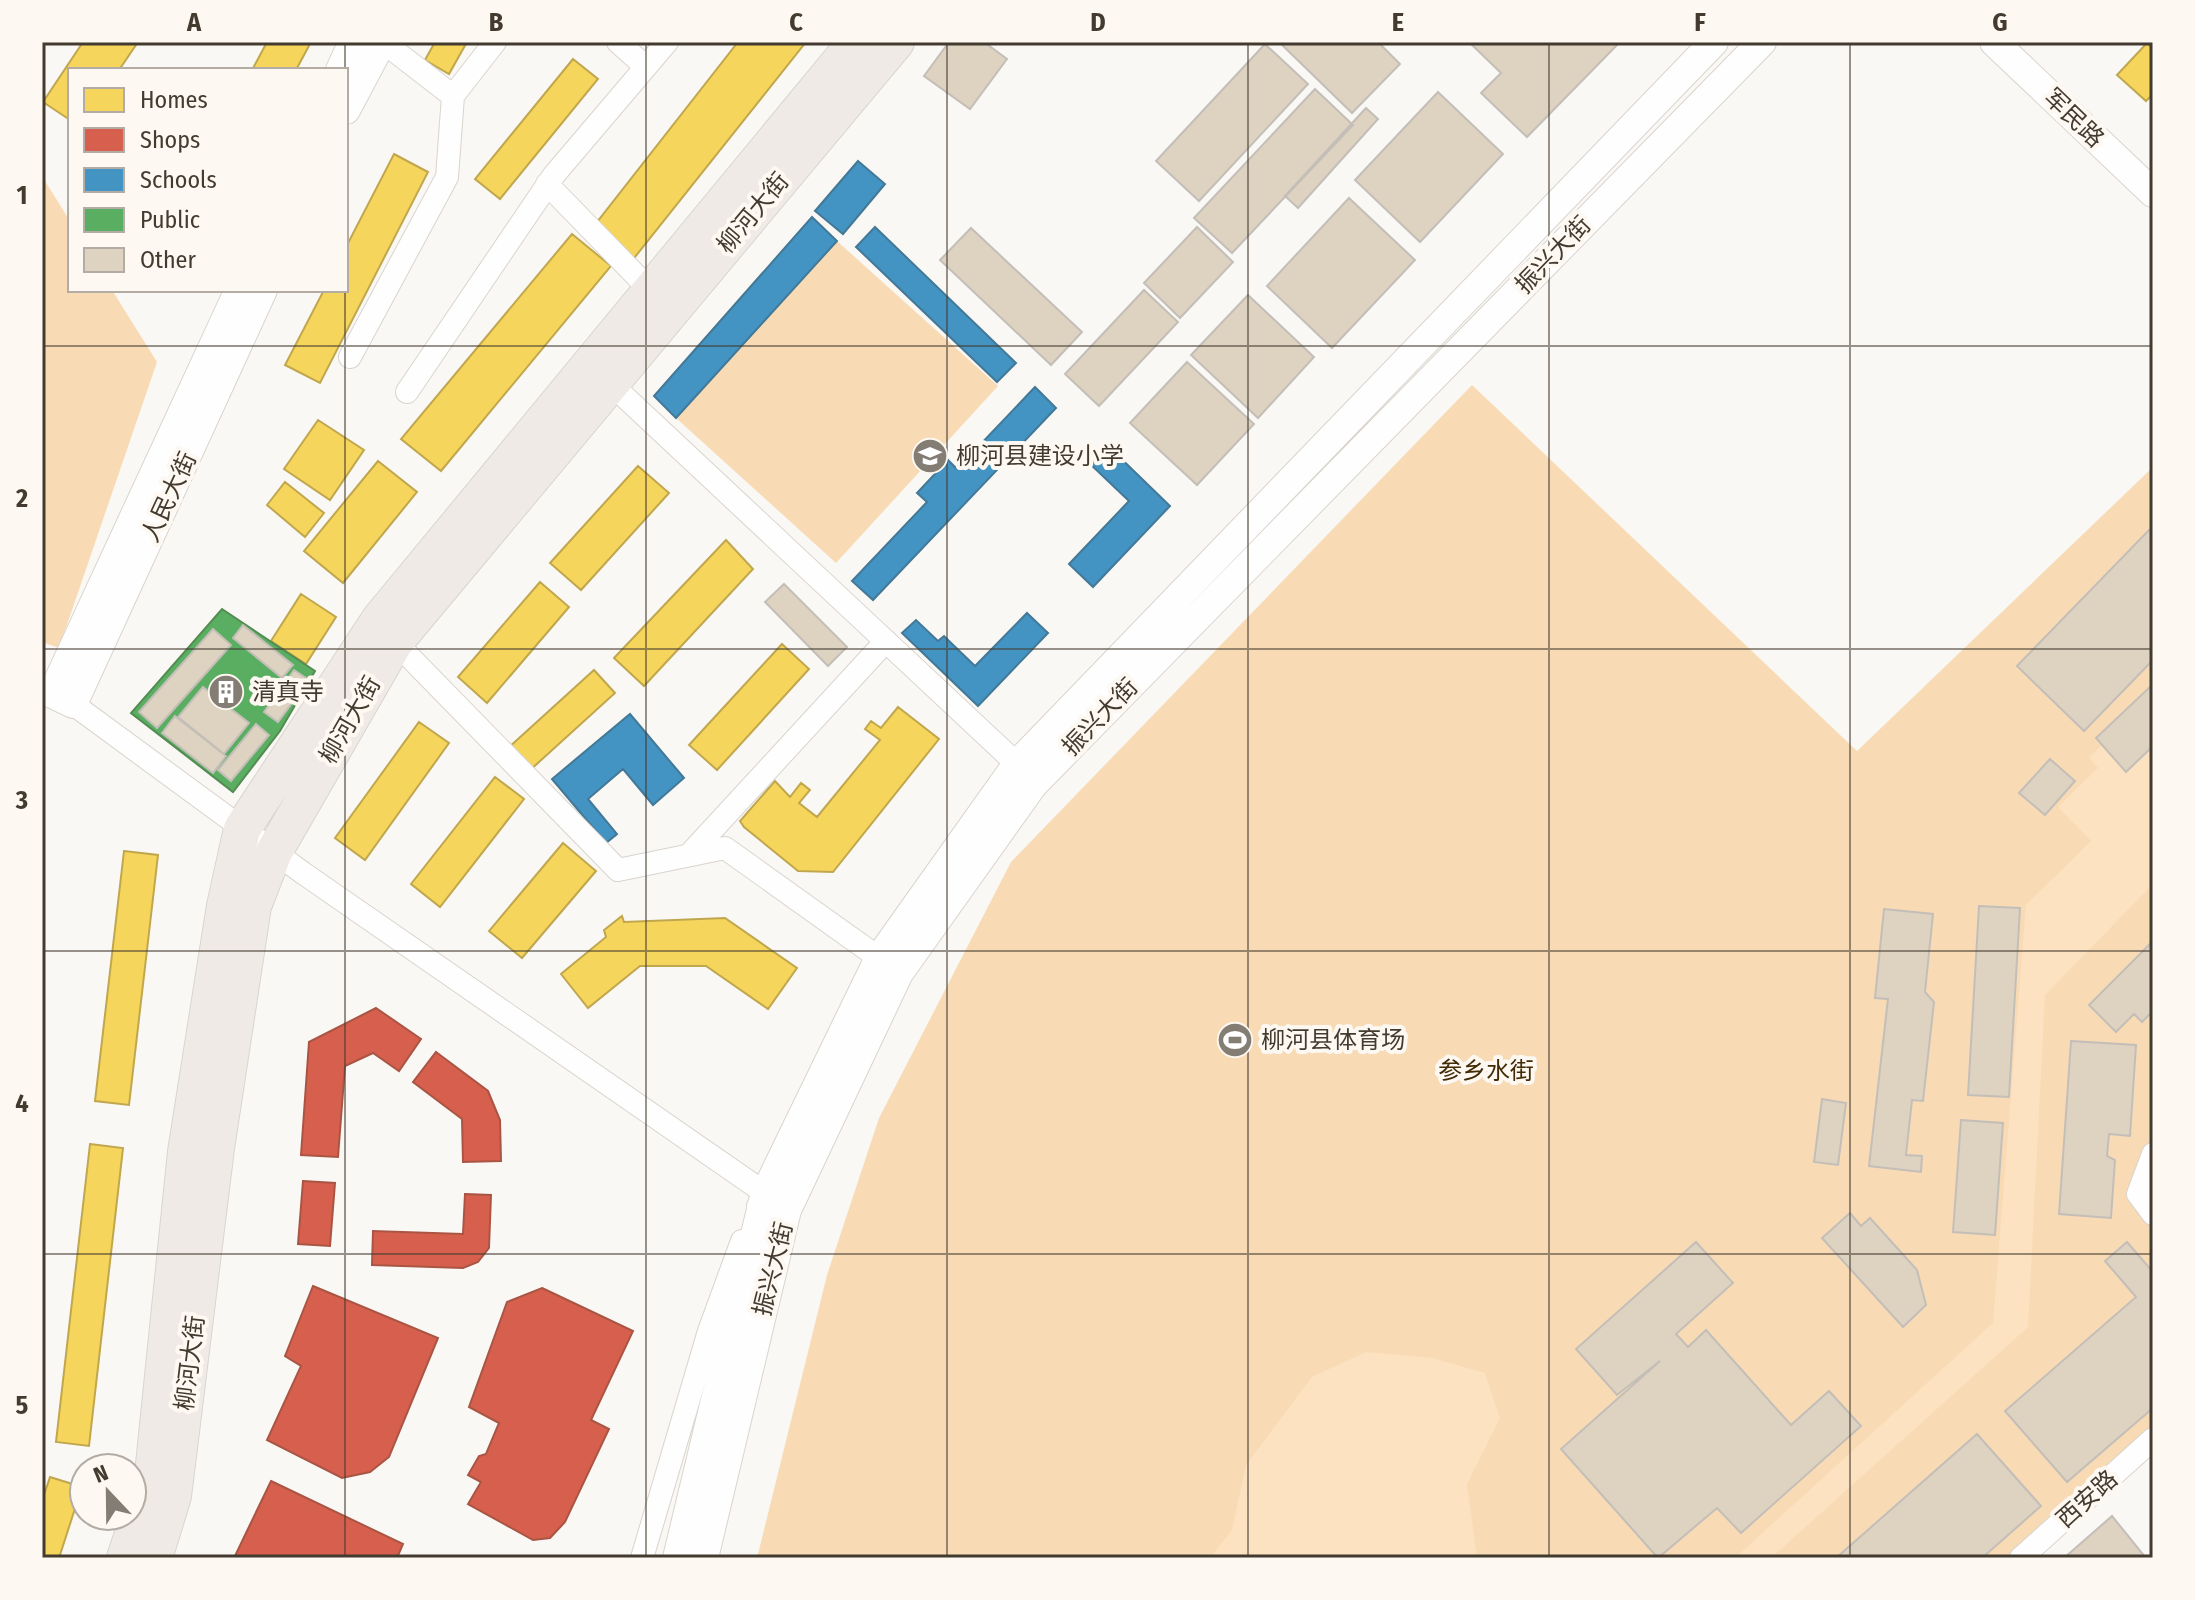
<svg xmlns="http://www.w3.org/2000/svg" width="2195" height="1600" font-family="'Fira Sans Condensed','Noto Sans SC',sans-serif">
	<style>
		.green { fill: #f8dbb5 }
		.water { fill: #fce2c0 }
		.homes { fill: #f6d55c; stroke: #c0a74e; stroke-width: 2 }
		.shops { fill: #d6604d; stroke: #a54; stroke-width: 2 }
		.schools { fill: #4393c3; stroke: #437997; stroke-width: 2 }
		.public { fill: #5aae61; stroke: #538c52; stroke-width: 2 }
		.building { fill: #ded2c0; stroke: #c4beb8; stroke-width: 2 }
		.lines { fill: none; stroke-linecap: round; stroke-linejoin: round }
		.minor-casing { stroke: #d9d4cd; stroke-width: 24 }
		.tertiary-casing { stroke: #d9d4cd; stroke-width: 30 }
		.primary-casing { stroke: #d8d5d1; stroke-width: 38 }
		.minor { stroke: #fefefe; stroke-width: 22 }
		.tertiary { stroke: #fefefe; stroke-width: 28 }
		.primary { stroke: #efeae5; stroke-width: 36 }
		.grid { fill: none; stroke: #433b2f; stroke-width: 2; stroke-opacity: 0.55 }
		.labels { text-anchor: middle; dominant-baseline: central; stroke-width: 8; stroke-linejoin: round; paint-order: stroke }
		.street-label { font-size: 24px; fill: #433b2f; stroke: #fdf8f2 }
		.poi-label { font-size: 24px; fill: #433b2f; stroke: #fdf8f2; text-anchor: start }
		.park-label { font-size: 24px; fill: #422b05; stroke: #fdf8f2 }
		.neatline { fill: none; stroke: #433b2f; stroke-width: 3 }
		.grid-label { font-size: 26px; text-anchor: middle; font-weight: bold; fill: #433b2f }
	</style>
	<rect width="100%" height="100%" fill="#faf8f5"/>
	<path class="green" d="M42,176l28,45v69h42l45,72 -98,286 -17,-6z
		M837,241l161,145 -162,177 -160,-145z
		M1472,385l385,366 296,-284v714l-10,26 10,14v224l-124,113h-1272l70,-283 52,-157 132,-256z"/>
	<path class="water" d="M2101,746l25,26 27,-26v138l-108,111 -17,332 -257,231h-36l258,-235 33,-418 65,-64 -33,-34 40,-39 -9,-10z
		M1366,1352l66,6 53,15 15,45 -33,66 10,74h-267l22,-28 14,-65 66,-88z"/>
	<path class="homes" d="M83,42h55l-19,28h-49v50l-27,-18z
		M267,42h44l-15,28h-44z
		M435,42h32l-18,32 -24,-14z
		M738,42h68l-175,220 -37,-36z
		M2147,43l6,6v45l-7,7 -29,-26z
		M573,59l25,20 -98,120 -25,-20z
		M394,154l34,18 -108,211 -35,-18 39,-75h22v-43z
		M572,234l39,32 -170,205 -40,-32z
		M318,420l46,30 -34,50 -46,-31z
		M378,461l39,31 -74,91 -39,-32z
		M638,466l31,27 -88,97 -31,-27z
		M285,482l39,31 -19,24 -38,-32z
		M726,540l27,29 -109,117 -30,-28z
		M540,582l29,25 -82,96 -29,-26z
		M301,594l35,23 -30,47 -35,-23z
		M782,644l27,25 -92,101 -28,-25z
		M594,670l21,23 -87,79 -21,-23z
		M898,707l41,32 -106,133 -35,-1 -54,-44 -4,-6 35,-40 15,16 11,-14 9,7 -11,13 18,14 63,-77 -15,-11 6,-8 10,7z
		M419,722l30,21 -84,117 -30,-22z
		M495,777l29,22 -84,108 -29,-23z
		M563,843l33,28 -74,87 -33,-27z
		M124,851l34,4 -29,250 -34,-4z
		M622,916l2,6 101,-4 72,50 -29,41 -62,-43h-66l-52,42 -27,-34 45,-37 -2,-7z
		M90,1144l33,4 -34,298 -33,-4z
		M50,1477l32,10 -23,71h-17v-57z"/>
	<path class="shops" d="M376,1008l45,31 -22,32 -26,-18 -28,13 -7,91 -37,-2 8,-113z
		M436,1052l52,39 12,29 1,41 -38,1 -1,-43 -49,-37z
		M303,1181l32,2 -5,63 -32,-2z
		M465,1194l26,1 -2,53 -11,14 -15,6 -91,-3 1,-34 90,3z
		M313,1286l125,52 -49,119 -19,15 -28,6 -75,-38 34,-74 -16,-10z
		M542,1288l91,43 -42,89 18,9 -44,93 -15,16 -17,2 -65,-36 13,-22 -13,-7 11,-19 7,-2 13,-31 -30,-16 38,-105z
		M271,1481l132,63 -6,14h-163z"/>
	<path class="schools" d="M858,161l27,23 -42,50 -28,-23z
		M812,217l25,24 -161,177 -22,-22z
		M875,227l141,136 -19,19 -141,-135z
		M1035,387l21,21 -183,192 -21,-19 75,-79 -10,-9 31,-33 9,9z
		M1106,444l64,62 -77,81 -24,-23 60,-63 -41,-39z
		M1027,613l21,20 -70,73 -76,-73 14,-13 22,21 6,-5 31,30z
		M630,714l54,64 -31,27 -30,-36 -35,30 29,35 -11,9 -54,-64z"/>
	<path class="public" d="M222,609l93,62 -35,60 -47,61 -102,-79z"/>
	<path class="building" d="M949,42h35l23,17 -37,50 -46,-33z
		M1279,42h99l22,22 -48,49z
		M1469,42h151l-93,95 -46,-44 20,-20z
		M1265,44l43,40 -109,117 -43,-40z
		M1315,89l38,36 -121,128 -38,-35z
		M1438,92l65,62 -83,88 -65,-62z
		M1366,108l12,11 -80,89 -13,-12z
		M1349,198l66,62 -83,88 -65,-62z
		M1197,227l36,35 -53,56 -36,-35z
		M971,228l111,104 -31,33 -111,-105z
		M1144,290l34,32 -79,84 -34,-32z
		M1248,295l66,62 -56,61 -67,-63z
		M1187,362l67,62 -57,61 -67,-62z
		M2149,530l4,5v125l-69,71 -67,-65z
		M784,584l63,63 -19,19 -63,-64z
		M243,625l50,40 -11,13 -49,-40z
		M213,629l18,16 -74,83 -18,-16z
		M294,670l15,10 -31,42 -14,-10z
		M2153,684v62l-27,26 -30,-34z
		M203,687l46,36 -25,31 -46,-37z
		M175,716l51,40 -13,17 -51,-40z
		M256,724l13,11 -38,46 -13,-11z
		M2050,759l25,22 -30,34 -26,-22z
		M1979,906l41,2 -11,189 -41,-2z
		M1884,909l49,5 -8,78 9,10 -11,99 -11,-1 -6,55 16,1 -1,16 -52,-6 19,-167 -13,-1z
		M2153,941v70l-11,11 -8,-8 -18,18 -27,-27z
		M2071,1041l65,4 -6,91 -21,-2 -2,22 8,4 -4,58 -52,-4z
		M1822,1099l24,4 -8,62 -24,-3z
		M1961,1120l42,3 -8,112 -42,-3z
		M1850,1213l11,13 9,-8 47,52 9,35 -23,22 -81,-89z
		M1696,1242l37,41 -57,51 12,13 18,-17 85,95 38,-34 32,35 -120,107 -24,-25 -59,50 -97,-109 99,-88 -43,34 -41,-46z
		M2127,1242l26,30v136l-86,74 -62,-71 131,-114 -31,-36z
		M1977,1434l64,72 -59,52h-146z
		M2112,1516l34,42h-82z"/>
	<g class="lines">
		<defs>
			<path id="minor" d="M383,42l70,54 42,-54
				M618,42l28,25
				M547,184l112,115
				M350,357l97,-180 6,-81
				M611,384l406,380
				M407,392l147,-217 113,-133
				M395,642l223,228 107,-22 154,110
				M73,704l230,169 462,320 -7,13
				M689,855l197,-214
				M2153,1154l-15,40 15,20
				M642,1558l67,-227 33,-90
				M2021,1558l132,-119"/>
			<path id="tertiary" d="M1994,42l159,151
				M340,70l13,-28
				M346,110l36,-68
				M42,689l31,15 190,-414
				M52,694l187,-404
				M677,1558l88,-365 114,-235 138,-194 697,-722
				M704,1558l83,-348 112,-237 134,-188 729,-743"/>
			<path id="primary" d="M125,1558l28,-84 33,-322 39,-246 17,-77 138,-210 476,-577
				M154,1558l19,-62 43,-348 37,-242 21,-54 121,-210 501,-600"/>
		</defs>
		<use href="#minor" class="minor-casing"/>
		<use href="#tertiary" class="tertiary-casing"/>
		<use href="#primary" class="primary-casing"/>
		<use href="#minor" class="minor"/>
		<use href="#tertiary" class="tertiary"/>
		<use href="#primary" class="primary"/>
	</g>
	<path class="grid" d="M345,42v28M646,42v1516M947,42v1516M1248,42v1516M1549,42v1516M1850,42v1516M345,290v1268M42,346h2111M42,649h2111M42,951h2111M42,1254h2111"/>
	<defs>
		<symbol id="school-disc" viewBox="-11 -11 22 22"><circle r="9.5" fill="#837d74" stroke="#fdf8f2"/><path d="M0-5L7-2L0 1L-7-2ZM-4 1L0 2.5L4 1V4Q0 6-4 4Z" fill="#fff"/></symbol>
		<symbol id="building-disc" viewBox="-11 -11 22 22"><circle r="9.5" fill="#837d74" stroke="#fdf8f2"/><path d="M-4-6H4V6H1V3H-1V6H-4ZM-2.5-4.3h1.7v1.8h-1.7ZM.8-4.3h1.7v1.8H.8ZM-2.5-1h1.7V.8h-1.7ZM.8-1h1.7V.8H.8Z" fill="#fff"/></symbol>
		<symbol id="stadium-disc" viewBox="-11 -11 22 22"><circle r="9.5" fill="#837d74" stroke="#fdf8f2"/><path d="M0-5a6.5 5 0 1 0 0 10a6.5 5 0 1 0 0-10ZM-3.5-1.8h7v3.6h-7Z" fill="#fff"/></symbol>
	</defs>
	<g fill-rule="evenodd">
		<use href="#school-disc" x="910" y="436" width="40" height="40"/>
		<use href="#building-disc" x="206" y="672" width="40" height="40"/>
		<use href="#stadium-disc" x="1215" y="1020" width="40" height="40"/>
	</g>
	<g class="labels">
		<g class="street-label">
			<text transform="translate(2074 118) rotate(44)">军民路</text>
			<text transform="translate(753 213) rotate(-50)">柳河大街</text>
			<text transform="translate(1553 255) rotate(-46)">振兴大街</text>
			<text transform="translate(169 497) rotate(-65)">人民大街</text>
			<text transform="translate(1100 717) rotate(-46)">振兴大街</text>
			<text transform="translate(350 720) rotate(-60)">柳河大街</text>
			<text transform="translate(773 1269) rotate(-76)">振兴大街</text>
			<text transform="translate(190 1363) rotate(-83)">柳河大街</text>
			<text transform="translate(2087 1499) rotate(-42)">西安路</text>
		</g>
		<g class="poi-label">
			<text x="956" y="456">柳河县建设小学</text>
			<text x="252" y="692">清真寺</text>
			<text x="1261" y="1040">柳河县体育场</text>
		</g>
		<g class="park-label">
			<text x="1486" y="1071">参乡水街</text>
		</g>
	</g>
	<rect width="2195" height="1600" fill="none" stroke="#fdf8f2" stroke-width="88"/>
	<rect x="68" y="68" width="280" height="224" fill="#fdf8f2" stroke="#b3aca4" stroke-width="2"/>
	<rect x="84" y="88" width="40" height="24" fill="#f6d55c" stroke="#b3aca4" stroke-width="2"/>
	<text x="140" y="108" font-size="24" fill="#433b2f">Homes</text>
	<rect x="84" y="128" width="40" height="24" fill="#d6604d" stroke="#b3aca4" stroke-width="2"/>
	<text x="140" y="148" font-size="24" fill="#433b2f">Shops</text>
	<rect x="84" y="168" width="40" height="24" fill="#4393c3" stroke="#b3aca4" stroke-width="2"/>
	<text x="140" y="188" font-size="24" fill="#433b2f">Schools</text>
	<rect x="84" y="208" width="40" height="24" fill="#5aae61" stroke="#b3aca4" stroke-width="2"/>
	<text x="140" y="228" font-size="24" fill="#433b2f">Public</text>
	<rect x="84" y="248" width="40" height="24" fill="#ded2c0" stroke="#b3aca4" stroke-width="2"/>
	<text x="140" y="268" font-size="24" fill="#433b2f">Other</text>
	<g transform="translate(108 1492) rotate(338)"><circle r="38" fill="#fdf8f2" stroke="#b3aca4" stroke-width="2"/>
	<path d="M0-6L14 30L0 20L-14 30Z" fill="#837d74"/>
	<text y="-12" font-size="22" font-weight="bold" text-anchor="middle" fill="#433b2f">N</text>
	</g>
	<rect x="44" y="44" width="2107" height="1512" class="neatline"/>
	<g class="grid-label">
		<text x="194" y="31">A</text>
		<text x="496" y="31">B</text>
		<text x="796" y="31">C</text>
		<text x="1098" y="31">D</text>
		<text x="1398" y="31">E</text>
		<text x="1700" y="31">F</text>
		<text x="2000" y="31">G</text>
		<text x="22" y="204">1</text>
		<text x="22" y="507">2</text>
		<text x="22" y="809">3</text>
		<text x="22" y="1112">4</text>
		<text x="22" y="1414">5</text>
	</g>
</svg>
